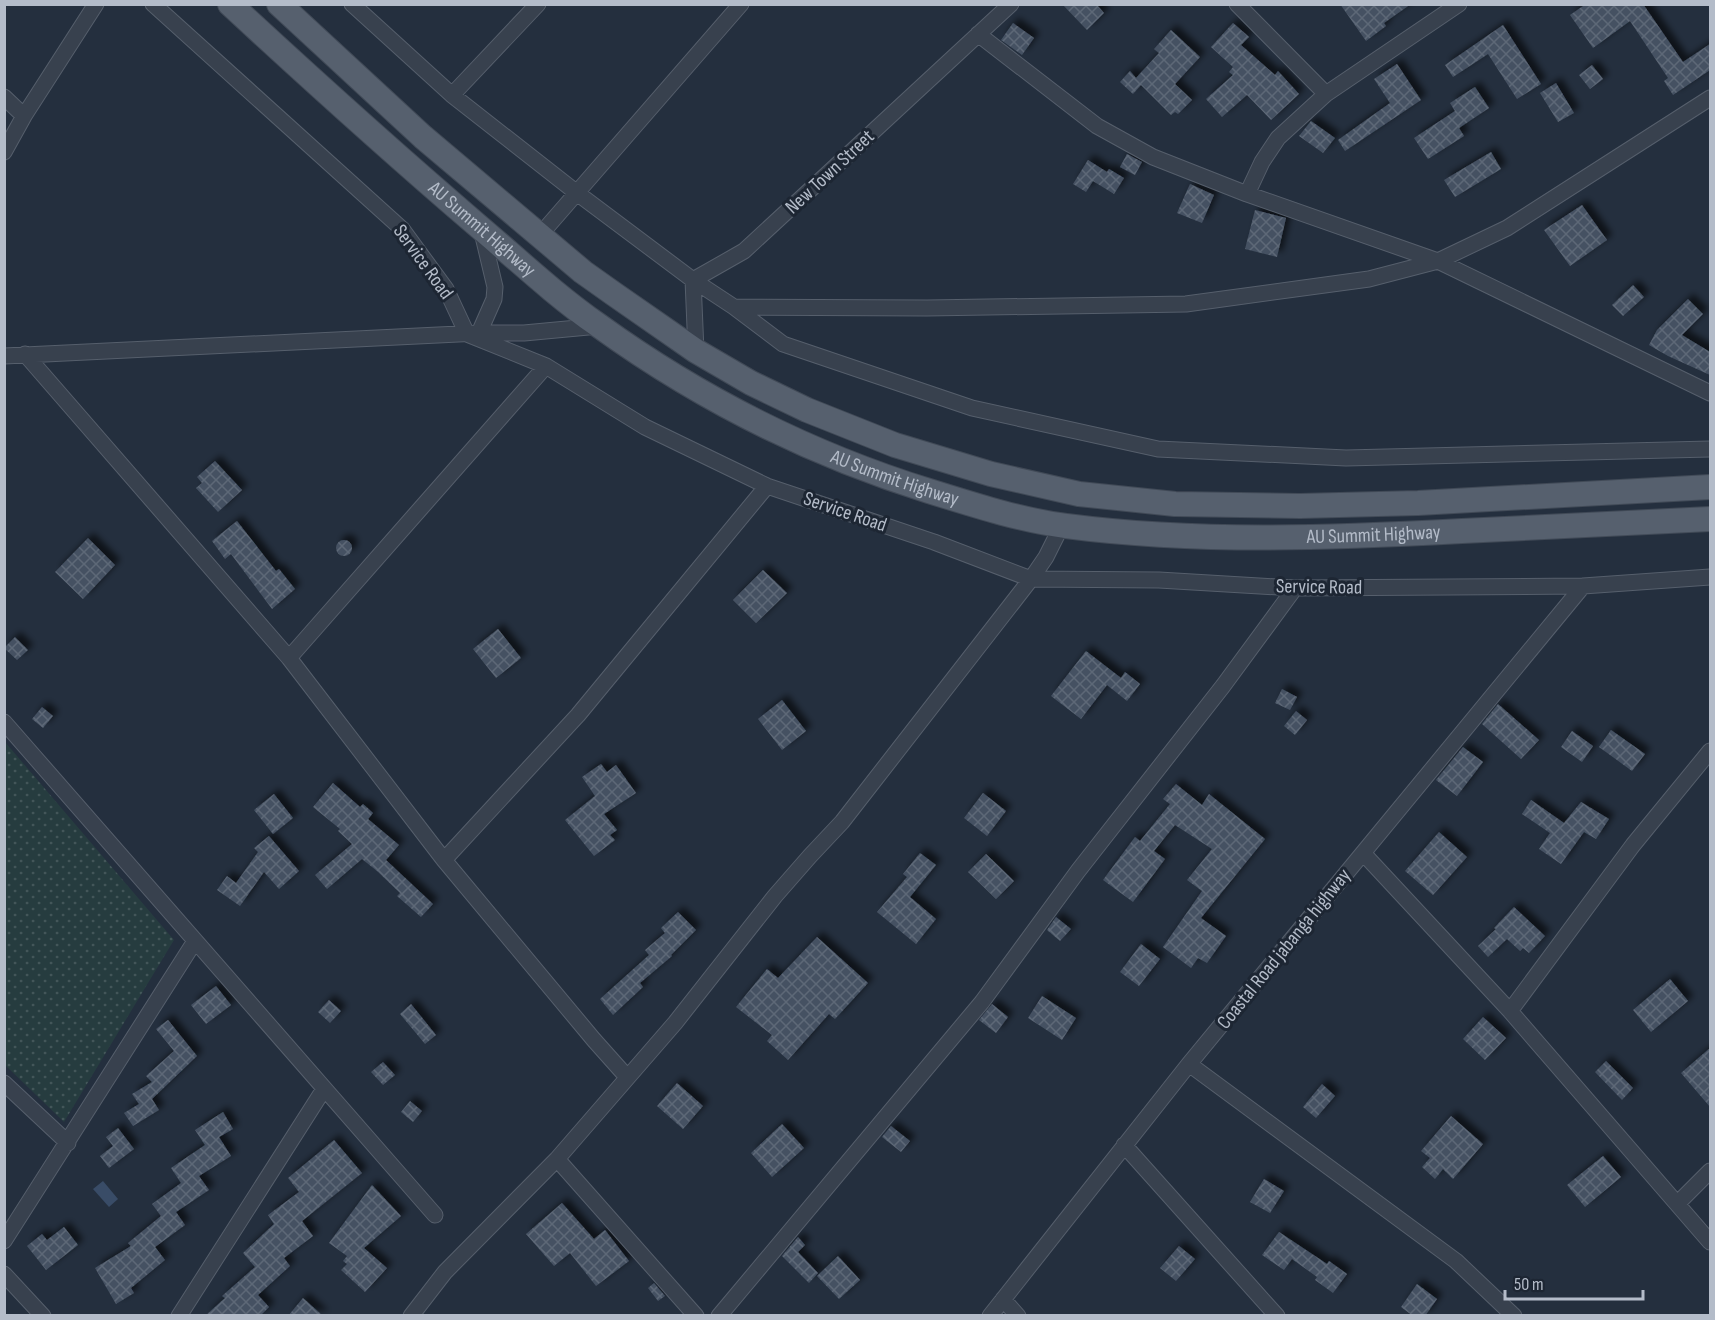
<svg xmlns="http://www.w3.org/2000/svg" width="1715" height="1320" font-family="'Sofia Sans Condensed',sans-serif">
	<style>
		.green { fill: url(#green-dots) }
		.water { fill: #394c67 }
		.building { fill: url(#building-cross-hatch); filter: url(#shadow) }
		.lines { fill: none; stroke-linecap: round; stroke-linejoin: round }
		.minor-casing { stroke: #565f6c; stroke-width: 17 }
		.primary-casing { stroke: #414a57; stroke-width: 26 }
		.minor { stroke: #38414e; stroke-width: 15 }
		.primary { stroke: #56606e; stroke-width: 24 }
		.labels { text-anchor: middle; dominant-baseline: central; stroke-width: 6; stroke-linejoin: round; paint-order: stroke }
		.street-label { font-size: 20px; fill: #b4bcc9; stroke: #1d2633 }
	</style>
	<defs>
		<pattern id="green-dots" width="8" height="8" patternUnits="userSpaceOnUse" patternTransform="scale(1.5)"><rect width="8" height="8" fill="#263c3f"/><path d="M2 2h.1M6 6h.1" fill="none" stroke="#435659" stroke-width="1.8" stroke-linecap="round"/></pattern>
		<pattern id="building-cross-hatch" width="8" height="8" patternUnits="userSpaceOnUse" patternTransform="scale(1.5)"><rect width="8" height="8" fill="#455162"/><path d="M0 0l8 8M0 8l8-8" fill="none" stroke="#5d6877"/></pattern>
		<filter id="shadow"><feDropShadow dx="5.5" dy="-5.5" stdDeviation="3" flood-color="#0009"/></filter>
	</defs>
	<rect width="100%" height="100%" fill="#242f3e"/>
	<path class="green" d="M5,742l169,198 -110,182 -59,-57z"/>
	<path class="water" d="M103,1181l15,18 -9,8 -16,-18z"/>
	<path class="building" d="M1062,4h34l8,9 -17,17z
		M1340,4h71l-27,19 2,3 -20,15z
		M1586,4h57l40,58 27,-18v26l-37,25 -9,-14 4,-3 -38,-57 -37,27 -23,-33z
		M1013,23l21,15 -12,17 -21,-15z
		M1233,23l16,14 -8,8 34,30 3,-4 21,23 -28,26 -24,-25 -25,22 -16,-18 27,-24 -4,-3 4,-5 -22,-20z
		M1503,25l38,59 -24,15 -29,-45 -35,23 -8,-12z
		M1171,30l29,27 -25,27 17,16 -14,14 -3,-2 -4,3 -30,-30 -8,9 -13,-12 10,-11 6,7 23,-25 -5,-4z
		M1397,64l24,36 -76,51 -7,-11 52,-37 -16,-24z
		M1592,65l11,14 -13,10 -11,-14z
		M1556,83l18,30 -16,9 -18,-29z
		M1475,87l14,21 -30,20 5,8 -36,23 -14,-21 41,-27 -5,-8z
		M1311,121l24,17 -12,15 -24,-17z
		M1491,152l10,17 -46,28 -11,-17z
		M1127,154l15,8 -7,13 -15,-8z
		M1088,160l19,12 2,-3 15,9 -10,16 -21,-13 -7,11 -13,-8z
		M1190,184l24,11 -12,28 -25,-10z
		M1582,205l25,35 -37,26 -26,-36z
		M1255,210l31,8 -9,39 -32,-8z
		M1633,285l11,12 -21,19 -11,-11z
		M1688,299l15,15 -21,21 28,17v23l-42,-19 -19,-11 8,-15z
		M215,461l27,29 -24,22 -22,-24 6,-5 -5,-6z
		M237,521l39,50 3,-2 16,20 -23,20 -41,-55 -6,5 -13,-18z
		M88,538l27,27 -32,34 -28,-27z
		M336 548a8 8 0 1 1 16 0a8 8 0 1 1-16 0Z
		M763,570l24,23 -31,30 -23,-23z
		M498,629l23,29 -25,20 -23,-29z
		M15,637l13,13 -11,10 -13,-12z
		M1086,651l35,27 4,-6 15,12 -13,17 -20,-16 -26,34 -30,-23z
		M1282,689l15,8 -7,13 -15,-7z
		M782,700l24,31 -24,19 -24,-31z
		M1498,704l41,36 -18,19 -39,-35z
		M42,707l11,9 -10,12 -11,-9z
		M1296,711l11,9 -12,15 -11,-9z
		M1611,730l34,24 -13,17 -33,-24z
		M1572,731l21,15 -11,16 -21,-15z
		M1463,747l20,15 -26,34 -21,-16z
		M601,764l6,8 9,-7 20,28 -32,21 13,16 -7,5 5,5 -21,16 -29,-36 30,-24 -13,-19z
		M333,783l27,24 3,-3 10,9 -5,6 31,26 -13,15 47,44 -12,13 -24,-21 3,-3 -23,-22 -15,-12 -35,30 -12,-14 37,-31 -14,-13 2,-2 -27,-22z
		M1176,784l26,21 7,-11 56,45 -64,79 25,18 -19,27 -9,-5 -7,10 -28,-21 39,-56 -15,-11 25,-31 -37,-24 -21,26 11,8 -32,43 -30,-22 32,-43 5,4 30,-37 -7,-5z
		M983,793l23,18 -19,25 -23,-18z
		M274,794l19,24 -20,16 -19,-24z
		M1531,800l33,23 17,-21 28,17 -13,20 -12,-7 -23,32 -22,-15 11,-16 -28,-19z
		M1439,832l28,25 -34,38 -28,-24z
		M269,836l30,35 -20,18 -15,-17 -24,34 -23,-16 10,-14 9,7 22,-31 -4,-4z
		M920,853l16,12 -26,32 26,22 -20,25 -39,-32 30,-35 -4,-3z
		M986,854l28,27 -18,18 -28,-27z
		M1514,907l31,29 -16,17 -6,-5 -3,3 -13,-12 -19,18 -10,-11 18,-17 -2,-1z
		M678,912l18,18 -25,25 1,1 -32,27 3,4 -30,28 -13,-16 49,-44 -4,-5 20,-17 -4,-5z
		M1056,917l15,12 -11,12 -13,-11z
		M817,937l51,46 -33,36 -6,-5 -41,46 -21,-19 5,-6 -36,-28 31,-38 11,9z
		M1141,944l19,15 -21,27 -19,-14z
		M1670,979l18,22 -37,31 -18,-22z
		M216,986l15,19 -25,19 -15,-19z
		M1042,996l34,22 -14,22 -34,-22z
		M329,1000l12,11 -11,12 -12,-11z
		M411,1004l25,31 -11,9 -25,-30z
		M992,1004l16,13 -12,16 -17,-13z
		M1483,1017l23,21 -21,22 -22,-21z
		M168,1020l29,36 -45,43 7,11 -26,16 -9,-13 15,-9 -7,-10 20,-12 -6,-6 28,-25 -18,-22z
		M1710,1048v59l-29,-34z
		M1606,1061l27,27 -11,12 -27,-28z
		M383,1062l12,13 -12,10 -12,-13z
		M677,1083l26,23 -20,23 -26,-23z
		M1322,1084l13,12 -19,22 -13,-11z
		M410,1101l12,10 -9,11 -12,-10z
		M223,1112l10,17 -14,8 12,19 -32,20 10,14 -33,22 9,13 -30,22 10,13 -34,28 3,5 -18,11 -21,-36 36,-22 -3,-3 33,-27 -9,-12 29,-21 -10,-15 34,-23 -10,-15z
		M1451,1116l32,28 -30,35 -10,-10 -8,10 -13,-12 8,-9 -9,-7z
		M782,1124l22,24 -32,29 -21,-24z
		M891,1126l19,15 -9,11 -19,-15z
		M118,1128l16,21 -25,19 -9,-12 13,-10 -7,-9z
		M334,1140l28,33 -60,48 11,15 -29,22 6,8 -32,29 11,12 -9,9h-55l20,-18 -3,-2 33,-29 -12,-14 31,-29 -6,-9 31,-23 -11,-14z
		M1603,1156l18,21 -36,30 -18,-22z
		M1264,1179l20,12 -14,22 -20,-11z
		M372,1185l29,31 -37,32 23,20 -22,24 -24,-22 6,-6 -4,-3 4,-5 -18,-13z
		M562,1203l32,36 11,-9 24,31 -33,25 -26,-33 -16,13 -28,-32z
		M64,1227l14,18 -32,25 -19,-24 15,-12 5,6z
		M1279,1232l48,32 2,-3 18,13 -14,19 -18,-13 2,-3 -25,-18 -8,11 -22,-15z
		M798,1237l7,8 -7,7 20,21 -9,10 -27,-27z
		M1179,1246l16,13 -19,22 -16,-13z
		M838,1256l22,24 -21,19 -22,-23z
		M654,1283l11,13 -7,5 -10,-13z
		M1417,1284l20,15 -12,17h-12l-12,-9z
		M303,1298l20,18h-35z"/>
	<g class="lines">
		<defs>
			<path id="minor" d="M153,4l249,225 44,60 21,45 79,32 99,61 122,59 167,56 97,37 128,1 136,8 288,-2 127,-9
				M352,4l100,91 125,98 116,87 41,27 49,37 189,64 186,41 188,9 364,-9
				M1237,4l89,90
				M978,34l119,92 56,31 94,37 191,67 272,132
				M452,95l86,-91
				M4,97l20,19
				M4,152l20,-36 72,-112
				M1247,194l15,-32 16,-24 48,-44 133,-90
				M540,235l201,-231
				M734,307l193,1 259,-4 183,-25 69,-18 69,-33 203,-130
				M479,333l15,-34 1,-12 -14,-59
				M696,351l-3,-71 51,-29 267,-247
				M25,354l264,304 155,202 150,180 33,37
				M4,356l475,-23h45l75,-7
				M289,658l257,-292
				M4,722l431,493
				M1363,853l147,158 200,231
				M444,860l134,-145 189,-229
				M1510,1011l123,-166 77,-94
				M1189,1064l267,197 58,55
				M4,1083l64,60
				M1124,1145l153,171
				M557,1159l139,157
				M1677,1204l33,-33
				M4,1241l191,-300
				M4,1274l39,42
				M1003,1299l15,17
				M179,1316l145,-227
				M411,1316l34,-44 112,-113 118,-136 100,-127 35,-40 32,-34 189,-243 15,-22 16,-32
				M719,1316l263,-314 96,-131 145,-185 72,-98
				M990,1316l199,-252 394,-478"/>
			<g id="primary">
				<path id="s1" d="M230,4c81,75 163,149 247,221 40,34 78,70 121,100 101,73 212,129 331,166 45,14 91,29 137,35 131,17 264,12 396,5 83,-4 166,-8 248,-12"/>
				<path d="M279,4l144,133 160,135 31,22 82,57 55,32 56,27 88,35 96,29 88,20 96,10 125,2 118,-3 292,-16"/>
			</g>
		</defs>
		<use href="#minor" class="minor-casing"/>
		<use href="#primary" class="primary-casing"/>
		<use href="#minor" class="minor"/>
		<use href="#primary" class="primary"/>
	</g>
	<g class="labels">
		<g class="street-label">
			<text transform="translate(830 172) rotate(-43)">New Town Street</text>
			<text stroke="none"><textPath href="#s1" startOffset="338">AU Summit Highway</textPath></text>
			<text transform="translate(423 262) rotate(54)">Service Road</text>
			<text stroke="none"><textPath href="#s1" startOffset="824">AU Summit Highway</textPath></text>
			<text transform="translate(845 512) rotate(19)">Service Road</text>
			<text stroke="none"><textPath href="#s1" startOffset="1310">AU Summit Highway</textPath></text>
			<text transform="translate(1319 587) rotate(1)">Service Road</text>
			<text transform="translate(1284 949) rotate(-51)">Coastal Road jabanga highway</text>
		</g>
	</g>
	<rect width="1715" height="1320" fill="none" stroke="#b4bcc9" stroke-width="12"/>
	<path d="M1505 1290v9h138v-9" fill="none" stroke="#b4bcc9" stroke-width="3"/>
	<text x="1514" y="1290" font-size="18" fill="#b4bcc9" stroke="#1d2633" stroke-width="4.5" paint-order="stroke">50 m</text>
</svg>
